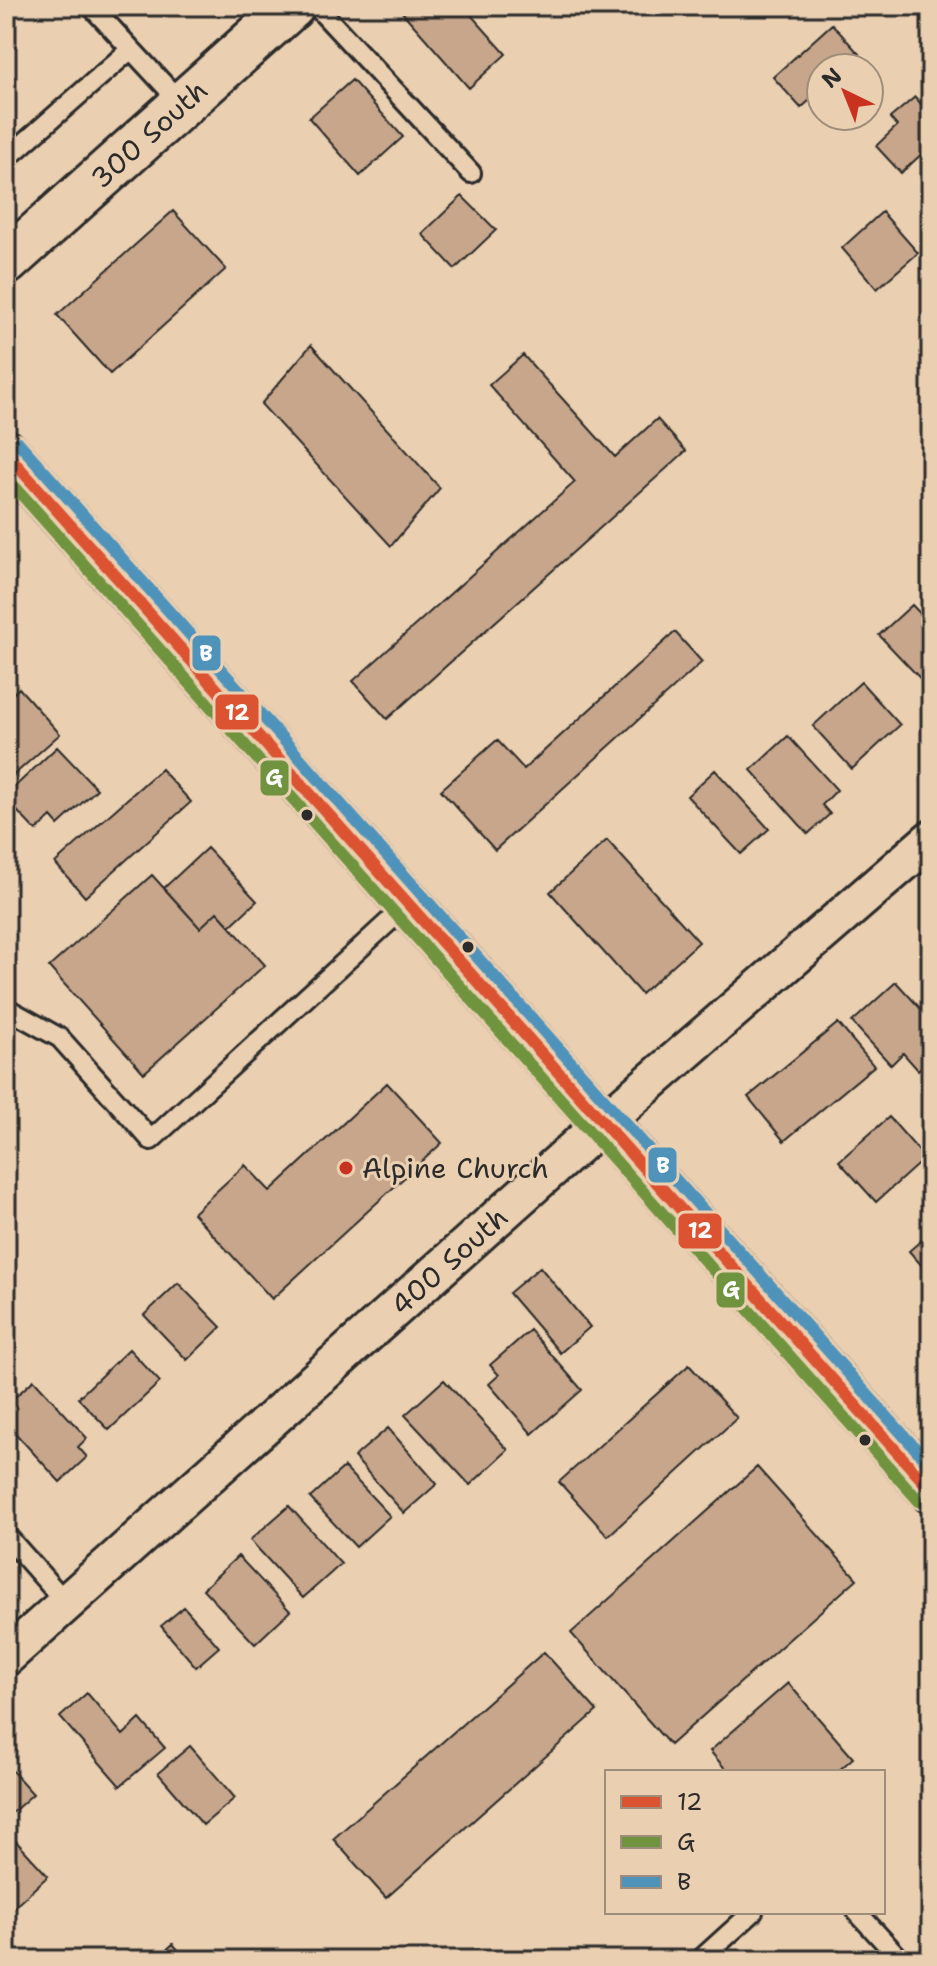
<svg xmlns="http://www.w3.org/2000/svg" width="937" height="1966" font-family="'Shantell Sans',sans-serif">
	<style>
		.building { fill: #c8a68b; stroke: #2b2b2b; stroke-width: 2 }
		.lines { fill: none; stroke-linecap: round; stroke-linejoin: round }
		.lane-casing { stroke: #2b2b2b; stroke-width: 24 }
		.street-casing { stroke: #2b2b2b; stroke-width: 42 }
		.secondary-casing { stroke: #2b2b2b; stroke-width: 50 }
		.highway-casing { stroke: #2b2b2b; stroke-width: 50 }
		.lane { stroke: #eacfb1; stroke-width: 18 }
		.street { stroke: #eacfb1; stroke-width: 36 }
		.secondary { stroke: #eacfb1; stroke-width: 44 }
		.highway { stroke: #f9e181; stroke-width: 44 }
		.bus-1-casing { stroke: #eacfb1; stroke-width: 18 }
		.bus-2-casing { stroke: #eacfb1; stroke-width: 18 }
		.bus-3-casing { stroke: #eacfb1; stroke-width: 18 }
		.bus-1 { stroke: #dc5331; stroke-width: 12 }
		.bus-2 { stroke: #6f933e; stroke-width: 12 }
		.bus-3 { stroke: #4f93bb; stroke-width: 12 }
		.bus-dot { fill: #2b2b2b; stroke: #eacfb1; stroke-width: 3 }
		.poi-dot { fill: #c8321e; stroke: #eacfb1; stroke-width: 3 }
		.labels { text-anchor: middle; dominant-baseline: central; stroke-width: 6; stroke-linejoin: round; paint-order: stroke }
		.street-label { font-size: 28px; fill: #2b2b2b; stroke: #eacfb1 }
		.poi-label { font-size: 28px; fill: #2b2b2b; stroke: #eacfb1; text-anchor: start }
		.line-badge { stroke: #eacfb1; stroke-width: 3 }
		.badge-label { font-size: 22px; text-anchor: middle; font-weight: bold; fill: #fff }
	</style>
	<rect width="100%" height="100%" fill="#eacfb1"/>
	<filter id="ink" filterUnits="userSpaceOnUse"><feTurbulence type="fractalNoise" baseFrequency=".0125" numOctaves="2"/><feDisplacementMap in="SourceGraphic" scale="16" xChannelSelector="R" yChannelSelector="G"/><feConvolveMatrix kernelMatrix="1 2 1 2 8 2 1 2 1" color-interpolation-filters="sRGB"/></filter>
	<g filter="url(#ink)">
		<path class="building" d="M408,6h55l43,48 -37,34 -67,-76z
			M832,24l28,31 -14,13h-25v22l-20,18 -28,-31z
			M352,80l51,57 -43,39 -51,-58z
			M915,97l16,18v42l-6,-6 -24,22 -25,-27 21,-20 -7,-8z
			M462,196l34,34 -41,39 -33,-35z
			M173,211l53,58 -116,105 -53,-59z
			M882,212l36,41 -41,36 -35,-41z
			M311,345l129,143 -49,58 -130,-142z
			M523,355l92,102 42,-38 29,32 -299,268 -34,-38 222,-199 -86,-97z
			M912,605l19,20v65l-52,-55z
			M675,632l27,30 -207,188 -54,-60 56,-50 27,29z
			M861,682l39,43 -48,44 -39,-43z
			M19,688l41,46 -54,48v-82z
			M788,736l49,54 -15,15 8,9 -22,20 -57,-64z
			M57,747l40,42 -39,36 -7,-8 -15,14 -30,-32v-4z
			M161,769l30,33 -106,95 -30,-34z
			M715,770l54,59 -28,25 -54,-58z
			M607,840l92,102 -58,52 -91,-102z
			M207,848l50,53 -27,25 -13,-14 -17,16 -36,-40z
			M152,875l48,53 17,-16 48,53 -121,108 -95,-106z
			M896,982l35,38v38l-13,12 -15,-17 -12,12 -39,-43z
			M838,1023l36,43 -90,75 -36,-44z
			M387,1083l55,60 -170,156 -79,-86 52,-48 25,26z
			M889,1117l36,41 -49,44 -37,-41z
			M931,1232v44l-22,-25z
			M540,1267l50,60 -30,26 -51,-60z
			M178,1283l43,44 -34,33 -43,-45z
			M530,1330l52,60 -50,44 -43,-50 10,-9 -9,-10z
			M129,1349l31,33 -51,48 -31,-32z
			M689,1365l48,53 -129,118 -49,-54z
			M34,1380l53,58 -9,9 9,10 -27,25 -54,-59v-18z
			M444,1380l64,70 -38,35 -65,-70z
			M388,1428l49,56 -33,29 -50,-56z
			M344,1467l46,49 -34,31 -46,-49z
			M757,1467l100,112 -187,166 -99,-112z
			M289,1506l52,58 -38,34 -53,-58z
			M238,1556l52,55 -35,33 -52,-55z
			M184,1607l35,40 -23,20 -35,-41z
			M544,1652l53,59 -211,187 -53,-59z
			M788,1683l65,75 -16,14h-109l-18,-21z
			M87,1693l36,42 17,-16 25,29 -45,38 -60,-69z
			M190,1746l45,52 -32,27 -45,-52z
			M6,1764l27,30 -27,24z
			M13,1838l35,38 -38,35 -4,-4v-63z
			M173,1944l14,16h-32z"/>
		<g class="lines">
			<defs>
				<path id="lane" d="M91,6l91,98
					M316,6l155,167
					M6,159l125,-110
					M6,1008l54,30 91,102 257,-236
					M6,1535l60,68
					M857,1912l44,48
					M700,1960l53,-48"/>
				<path id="street" d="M6,1657l597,-534 328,-284"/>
				<path id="secondary" d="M6,262l286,-256"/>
				<path id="highway" d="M6,453l925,1037"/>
			</defs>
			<use href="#lane" class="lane-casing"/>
			<use href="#street" class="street-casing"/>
			<use href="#secondary" class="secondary-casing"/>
			<use href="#highway" class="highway-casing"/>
			<use href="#lane" class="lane"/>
			<use href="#street" class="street"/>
			<use href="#secondary" class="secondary"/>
			<use href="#highway" class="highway"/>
			<defs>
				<path id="bus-1" d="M6,453l925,1037"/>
				<path id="bus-2" d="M6,477l913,1024"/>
				<path id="bus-3" d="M18,442l913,1024"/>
			</defs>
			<use href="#bus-1" class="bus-1-casing"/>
			<use href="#bus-2" class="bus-2-casing"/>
			<use href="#bus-3" class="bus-3-casing"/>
			<use href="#bus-1" class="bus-1"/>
			<use href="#bus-2" class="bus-2"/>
			<use href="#bus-3" class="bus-3"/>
		</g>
	</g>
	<g class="bus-dot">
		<circle cx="307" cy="815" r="7"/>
		<circle cx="468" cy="947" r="7"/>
		<circle cx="865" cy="1440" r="7"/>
	</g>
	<circle class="poi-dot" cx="346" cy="1168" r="8"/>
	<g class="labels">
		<g class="street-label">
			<text transform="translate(149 134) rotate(-42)">300 South</text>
			<text transform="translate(449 1261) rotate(-42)">400 South</text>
		</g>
		<g class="poi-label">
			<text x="362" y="1168">Alpine Church</text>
		</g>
	</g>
	<g class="line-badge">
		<rect x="191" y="634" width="31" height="38" rx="8" fill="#4f93bb"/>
		<rect x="214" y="693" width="46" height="38" rx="8" fill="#dc5331"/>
		<rect x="259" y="759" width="31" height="38" rx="8" fill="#6f933e"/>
		<rect x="647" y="1146" width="31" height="38" rx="8" fill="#4f93bb"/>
		<rect x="677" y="1212" width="46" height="38" rx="8" fill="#dc5331"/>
		<rect x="715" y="1271" width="31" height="38" rx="8" fill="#6f933e"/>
	</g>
	<g class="badge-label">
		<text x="206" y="661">B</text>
		<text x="237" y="720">12</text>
		<text x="274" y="785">G</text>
		<text x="663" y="1173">B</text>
		<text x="700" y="1238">12</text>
		<text x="731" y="1297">G</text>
	</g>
	<rect width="937" height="1966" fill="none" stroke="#eacfb1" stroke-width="32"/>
	<rect x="16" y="16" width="905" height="1934" fill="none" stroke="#2b2b2b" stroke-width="3" filter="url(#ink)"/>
	<rect x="605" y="1770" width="280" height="144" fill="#eacfb1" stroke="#9e8d7b" stroke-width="2"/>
	<rect x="621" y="1796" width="40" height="12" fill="#dc5331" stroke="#9e8d7b" stroke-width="2"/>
	<text x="677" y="1810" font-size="24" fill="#2b2b2b">12</text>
	<rect x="621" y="1836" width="40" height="12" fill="#6f933e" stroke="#9e8d7b" stroke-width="2"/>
	<text x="677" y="1850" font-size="24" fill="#2b2b2b">G</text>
	<rect x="621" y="1876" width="40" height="12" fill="#4f93bb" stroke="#9e8d7b" stroke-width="2"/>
	<text x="677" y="1890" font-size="24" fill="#2b2b2b">B</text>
	<g transform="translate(845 92) rotate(317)"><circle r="38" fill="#eacfb1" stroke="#9e8d7b" stroke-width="2"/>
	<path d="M0-6L14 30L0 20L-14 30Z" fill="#c8321e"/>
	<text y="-12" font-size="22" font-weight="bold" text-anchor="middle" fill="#2b2b2b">N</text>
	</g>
</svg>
